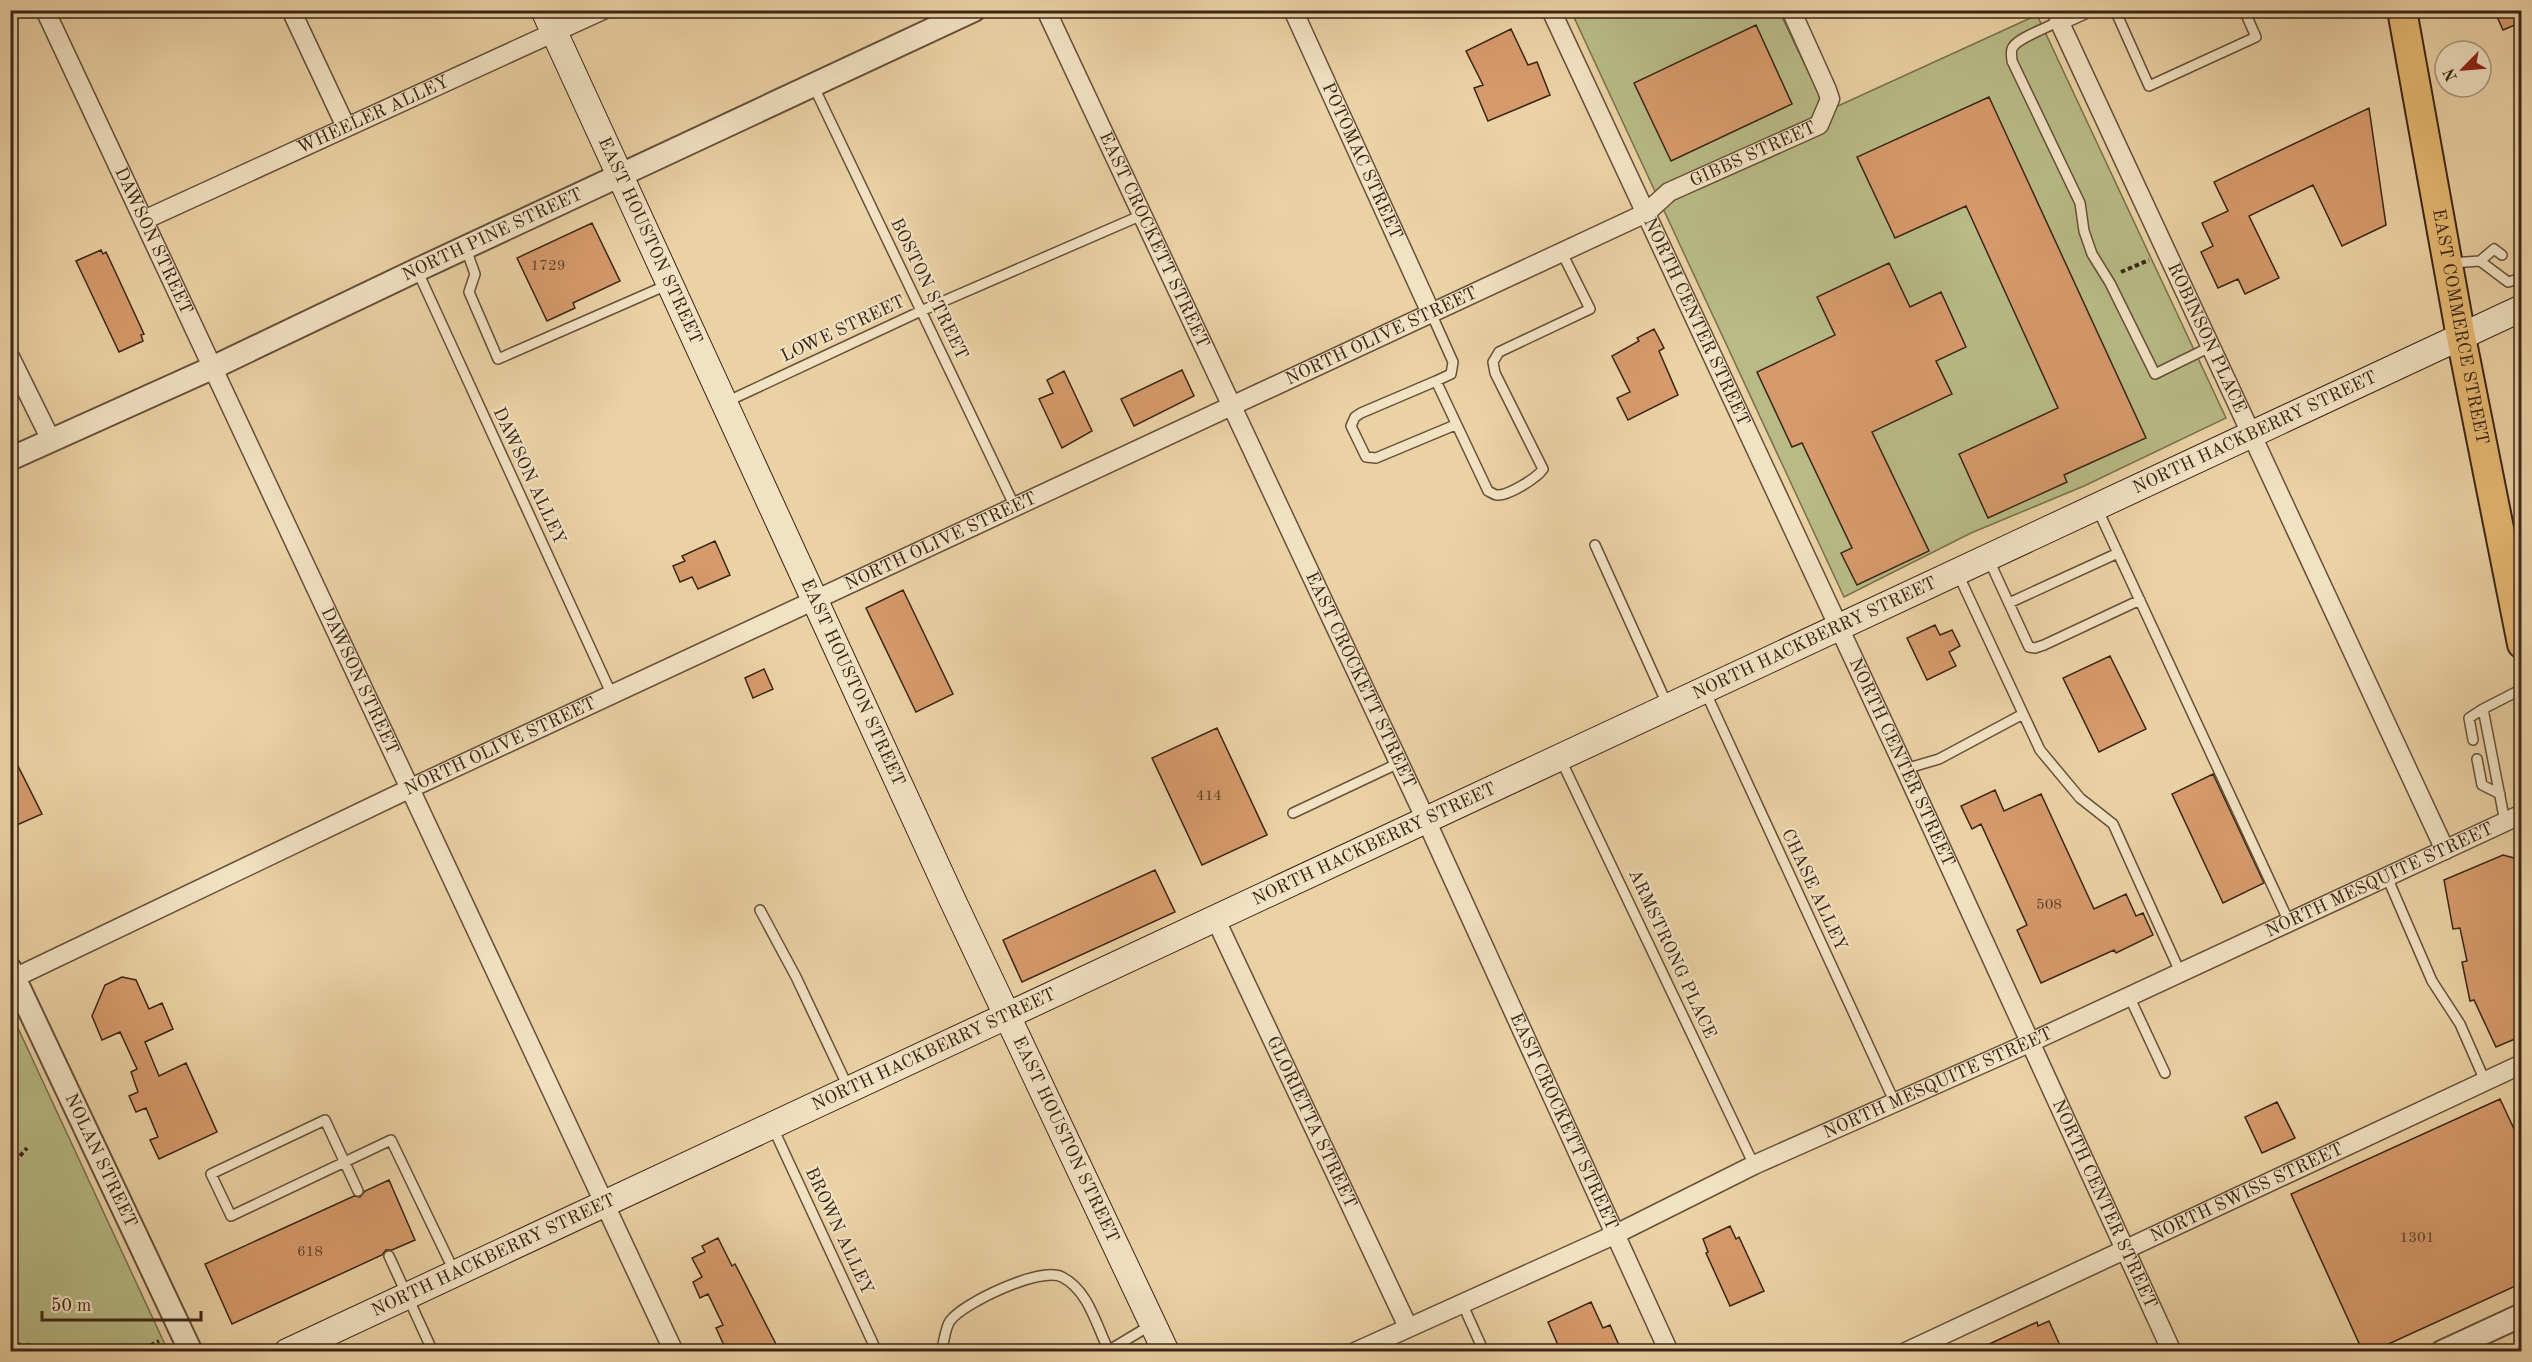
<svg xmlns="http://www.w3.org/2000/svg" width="2532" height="1362" font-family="'Old Standard TT',serif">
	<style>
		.green { fill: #b8bb86; stroke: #79704e; stroke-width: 1.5 }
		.building { fill: #d69a6c; stroke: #3a2515; stroke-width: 1.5 }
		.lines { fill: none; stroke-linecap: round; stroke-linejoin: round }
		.service-casing { stroke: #665039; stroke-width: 12 }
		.minor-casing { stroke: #665039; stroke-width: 21 }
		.tertiary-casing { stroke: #665039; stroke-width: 26 }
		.secondary-casing { stroke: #3a2515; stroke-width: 28 }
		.primary-casing { stroke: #3a2515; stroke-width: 32 }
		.path { stroke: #3a2515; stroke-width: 4; stroke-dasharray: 4.5 3; stroke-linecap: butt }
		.service { stroke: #f2e2c4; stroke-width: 9 }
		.minor { stroke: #f2e2c4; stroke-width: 18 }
		.tertiary { stroke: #f2e2c4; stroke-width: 22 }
		.secondary { stroke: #f2e2c4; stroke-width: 26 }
		.primary { stroke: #e6b972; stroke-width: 28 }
		.labels { text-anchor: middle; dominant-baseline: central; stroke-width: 4.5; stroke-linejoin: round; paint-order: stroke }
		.number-label { font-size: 15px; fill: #61422b }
		.street-label { font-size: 18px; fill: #3a2515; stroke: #f2e2c4 }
	</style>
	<rect width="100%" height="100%" fill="#ebd2a5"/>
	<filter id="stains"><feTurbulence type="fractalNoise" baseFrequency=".00333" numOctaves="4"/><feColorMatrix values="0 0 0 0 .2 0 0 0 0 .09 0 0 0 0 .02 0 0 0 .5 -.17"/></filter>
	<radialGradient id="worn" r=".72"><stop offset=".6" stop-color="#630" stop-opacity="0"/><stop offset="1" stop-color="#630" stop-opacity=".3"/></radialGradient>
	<path class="green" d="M1571,11h208l48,100 210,-96 189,403 -142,68 -113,47 -127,64z
		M10,1013h1l157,338h-157z"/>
	<path class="building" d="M2494,10h28v12l-19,8z
		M1756,25l36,79 -121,57 -37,-78z
		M1511,29l17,36 9,-3 13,33 -62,26 -14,-33 9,-3 -17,-34z
		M1989,97l157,341 -82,37 3,7 -79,36 -29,-64 99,-46 -92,-202 -71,32 -38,-81z
		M2369,108l17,117 -44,21 -29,-61 -64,31 30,62 -34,16 -7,-15 -20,9 -17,-36 12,-6 -11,-23 26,-12 -14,-29z
		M592,223l28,58 -47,22 2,5 -28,13 -30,-63z
		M101,250l2,4 3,-2 8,17 30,65 -3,1 2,6 -24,11 -43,-91z
		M1889,263l21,44 31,-15 25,55 -30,14 16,33 -80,38 57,119 -72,34 -16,-32 11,-5 -50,-105 -10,4 -35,-75 78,-37 -18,-38z
		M1654,329l10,19 -5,3 19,44 -50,25 -11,-22 13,-6 -18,-36 27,-15 -2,-3z
		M1182,370l12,26 -60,30 -13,-27z
		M1064,371l28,60 -30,17 -23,-49 14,-6 -6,-13z
		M715,541l15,34 -32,14 -6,-12 -12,5 -7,-16 12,-5 -3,-5z
		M903,590l50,104 -37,18 -50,-104z
		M1935,625l5,10 12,-5 8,16 -11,6 7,14 -29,14 -20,-42z
		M2110,656l36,73 -47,23 -36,-74z
		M764,669l9,20 -20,9 -8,-20z
		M1217,728l50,107 -65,30 -50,-107z
		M10,750l32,64 -32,14z
		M2213,774l51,109 -41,20 -51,-109z
		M1995,790l9,21 37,-17 53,115 32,-15 10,22 7,-3 10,22 -37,18 -2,-3 -73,33 -24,-53 10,-5 -46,-101 -9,5 -11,-23z
		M2503,855l11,3 8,8v170l-26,11 -22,-47 -4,1 -8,-39 5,-1 -7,-33 -7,1 -9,-49z
		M1155,870l20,42 -153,70 -19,-42z
		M122,977l14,3 13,29 13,-6 11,26 -28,13 14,34 27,-13 31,69 -58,27 -9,-19 8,-3 -12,-29 -10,4 -7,-16 9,-4 -7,-20 6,-3 -17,-37 -18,8 -10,-24 13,-31z
		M2500,1099l22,47v137l-151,69h-8l-72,-158z
		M2277,1102l18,36 -33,15 -17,-36z
		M389,1180l26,60 -23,10h-6l-4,5 -150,69 -27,-60 149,-68 6,1 5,-6z
		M1730,1226l6,13 3,-2 25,54 -34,15 -24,-53 2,-1 -5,-13z
		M718,1238l14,28 3,-2 45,88h-53l-11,-24 7,-3 -15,-31 -8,4 -7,-16 9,-5 -10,-19 13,-6 -3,-6z
		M1591,1302l12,26 7,-3 12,27h-61l-13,-30z
		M2049,1321l14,31h-91l65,-30 1,4z"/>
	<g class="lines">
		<defs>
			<path id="service" d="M2115,10l34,76 107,-49 -12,-27
				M2059,21c-10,6 -41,17 -46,26 -3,4 -1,10 -1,14l68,142 4,28 8,23 18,29 45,91 55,-27
				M813,85l202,422
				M466,249l9,25 -6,18 29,67 169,-74
				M2480,261l28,21 14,-4
				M2451,263l29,-2 14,-12 8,6
				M417,270l195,425
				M1431,313l22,49 -2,12 -15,7 52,110c2,1 7,4 9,4 11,1 40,-17 46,-26l-48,-96 -2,-11 6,-10 91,-43 -28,-56
				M1436,381l-75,32 -6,4 -4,9 15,31 10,1 79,-33
				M726,402l195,-91 221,-96
				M2097,508l192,414
				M1595,545l72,159
				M1988,558l41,89 6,1 9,-3 96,-45
				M1958,574l82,176 40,48 33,26 67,148
				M2009,603l109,-50
				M1705,691l190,412
				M2473,740l-4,-22 14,-9
				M1560,758l194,407
				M2477,759l5,26 18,9
				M1905,769l34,-10 84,-45
				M1293,813l106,-50
				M2505,822l-22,-113 39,-20
				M2387,877l45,104 28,43 25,57
				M760,910l36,67 52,110
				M2129,996l36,77
				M773,1128l104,224
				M358,1191l-33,-71 -114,54 20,42 160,-76 63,131
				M389,1256l44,96
				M1462,1303l22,49
				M941,1352c3,-9 4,-24 9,-31 13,-18 91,-55 112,-44 26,13 34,47 46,72
				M1106,1352l45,-27"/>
			<g id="minor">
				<path id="s1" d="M45,10l629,1342"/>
				<path d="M291,10l55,117"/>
				<path id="s2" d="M1046,10l380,810 243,532"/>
				<path id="s3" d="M1293,10l138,303"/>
				<path id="s4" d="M1551,10l354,759 267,583"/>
				<path id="s5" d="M2083,10l-24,11 386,829"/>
				<path id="s6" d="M144,220l459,-210"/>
				<path d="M10,357l41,83"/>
				<path id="s7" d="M1215,918l193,409"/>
				<path id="s8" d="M10,980l401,-192 1235,-575 23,-21 150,-67 11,-26 -3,-9 -36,-80"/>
				<path id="s9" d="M1355,1352l259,-117 140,-70 275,-122 493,-229"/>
				<path id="s10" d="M1906,1352l616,-288"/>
			</g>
			<g id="tertiary">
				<path id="s11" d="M10,459l202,-91 205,-98 557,-260"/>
				<path id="s12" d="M10,969l181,383"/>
				<path d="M2442,1352l80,-37"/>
			</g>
			<g id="secondary">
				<path id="s13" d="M544,10l407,887 215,455"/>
				<path id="s14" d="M287,1352l2235,-1044"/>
			</g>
			<g id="primary">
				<path id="s15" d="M2402,10l59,327 61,307"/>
			</g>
		</defs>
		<use href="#service" class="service-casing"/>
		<use href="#minor" class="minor-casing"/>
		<use href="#tertiary" class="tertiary-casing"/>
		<use href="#secondary" class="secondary-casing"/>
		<use href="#primary" class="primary-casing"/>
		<path class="path" d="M2121,272l28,-12
			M10,1167l17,-19
			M10,1344l26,2 17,6
			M137,1352l22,-11"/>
		<use href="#service" class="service"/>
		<use href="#minor" class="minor"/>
		<use href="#tertiary" class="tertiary"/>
		<use href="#secondary" class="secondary"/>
		<use href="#primary" class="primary"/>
	</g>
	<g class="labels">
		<g class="number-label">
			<text x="548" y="266">1729</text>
			<text x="1209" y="796">414</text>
			<text x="2049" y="905">508</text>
			<text x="2417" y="1238">1301</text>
			<text x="310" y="1252">618</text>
		</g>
		<g class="street-label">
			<text stroke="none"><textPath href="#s6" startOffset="252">WHEELER ALLEY</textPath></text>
			<text stroke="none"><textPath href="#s8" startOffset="1930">GIBBS STREET</textPath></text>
			<text stroke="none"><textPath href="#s3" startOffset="166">POTOMAC STREET</textPath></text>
			<text stroke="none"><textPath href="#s11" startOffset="532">NORTH PINE STREET</textPath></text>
			<text stroke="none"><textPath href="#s2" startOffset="254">EAST CROCKETT STREET</textPath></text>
			<text stroke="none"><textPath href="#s1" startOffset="255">DAWSON STREET</textPath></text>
			<text stroke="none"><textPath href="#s13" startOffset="254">EAST HOUSTON STREET</textPath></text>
			<text transform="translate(929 289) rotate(64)">BOSTON STREET</text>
			<text stroke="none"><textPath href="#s4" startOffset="344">NORTH CENTER STREET</textPath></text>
			<text stroke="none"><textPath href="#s15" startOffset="322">EAST COMMERCE STREET</textPath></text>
			<text transform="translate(843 329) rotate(-25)">LOWE STREET</text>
			<text stroke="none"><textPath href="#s8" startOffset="1515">NORTH OLIVE STREET</textPath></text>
			<text stroke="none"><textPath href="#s5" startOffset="376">ROBINSON PLACE</textPath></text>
			<text stroke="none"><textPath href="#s14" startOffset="2172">NORTH HACKBERRY STREET</textPath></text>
			<text transform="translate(529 476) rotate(65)">DAWSON ALLEY</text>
			<text stroke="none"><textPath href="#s8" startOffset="1029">NORTH OLIVE STREET</textPath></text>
			<text stroke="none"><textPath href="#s14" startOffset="1686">NORTH HACKBERRY STREET</textPath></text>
			<text stroke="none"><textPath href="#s2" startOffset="740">EAST CROCKETT STREET</textPath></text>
			<text stroke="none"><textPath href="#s1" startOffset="741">DAWSON STREET</textPath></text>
			<text stroke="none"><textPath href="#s13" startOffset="740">EAST HOUSTON STREET</textPath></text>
			<text stroke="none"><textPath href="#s8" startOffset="543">NORTH OLIVE STREET</textPath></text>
			<text stroke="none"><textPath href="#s4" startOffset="830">NORTH CENTER STREET</textPath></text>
			<text stroke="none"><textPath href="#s14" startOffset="1200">NORTH HACKBERRY STREET</textPath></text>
			<text stroke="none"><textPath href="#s9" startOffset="1128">NORTH MESQUITE STREET</textPath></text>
			<text transform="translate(1814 890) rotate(65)">CHASE ALLEY</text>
			<text transform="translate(1672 954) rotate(65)">ARMSTRONG PLACE</text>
			<text stroke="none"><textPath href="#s14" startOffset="714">NORTH HACKBERRY STREET</textPath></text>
			<text stroke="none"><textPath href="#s9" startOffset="642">NORTH MESQUITE STREET</textPath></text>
			<text stroke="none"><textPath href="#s2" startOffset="1226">EAST CROCKETT STREET</textPath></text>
			<text stroke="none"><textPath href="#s7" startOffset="226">GLORIETTA STREET</textPath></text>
			<text stroke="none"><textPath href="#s13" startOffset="1244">EAST HOUSTON STREET</textPath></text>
			<text stroke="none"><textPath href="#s12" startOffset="212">NOLAN STREET</textPath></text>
			<text stroke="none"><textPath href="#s10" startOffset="376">NORTH SWISS STREET</textPath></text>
			<text stroke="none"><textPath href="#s4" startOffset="1316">NORTH CENTER STREET</textPath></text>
			<text transform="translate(839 1231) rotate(65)">BROWN ALLEY</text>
			<text stroke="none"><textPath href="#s14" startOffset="228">NORTH HACKBERRY STREET</textPath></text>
		</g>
	</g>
	<rect width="2532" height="1362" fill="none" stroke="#ebd2a5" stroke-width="36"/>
	<rect x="12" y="12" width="2508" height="1338" fill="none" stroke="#3a2515" stroke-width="3"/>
	<rect x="18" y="18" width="2496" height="1326" fill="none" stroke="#3a2515" stroke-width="1.5"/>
	<g transform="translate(2463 69) rotate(245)"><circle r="28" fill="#f2e2c4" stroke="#a8967e" stroke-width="1.5"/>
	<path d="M0-4.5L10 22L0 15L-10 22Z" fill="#8f2418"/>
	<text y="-9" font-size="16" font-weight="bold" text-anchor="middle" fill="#3a2515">N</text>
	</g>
	<path d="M42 1311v9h159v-9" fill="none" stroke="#3a2515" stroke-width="3"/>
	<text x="51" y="1311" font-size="18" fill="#3a2515" stroke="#f2e2c4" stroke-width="4.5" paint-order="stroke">50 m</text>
	<rect width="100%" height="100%" filter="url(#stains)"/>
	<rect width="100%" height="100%" fill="url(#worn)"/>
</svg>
